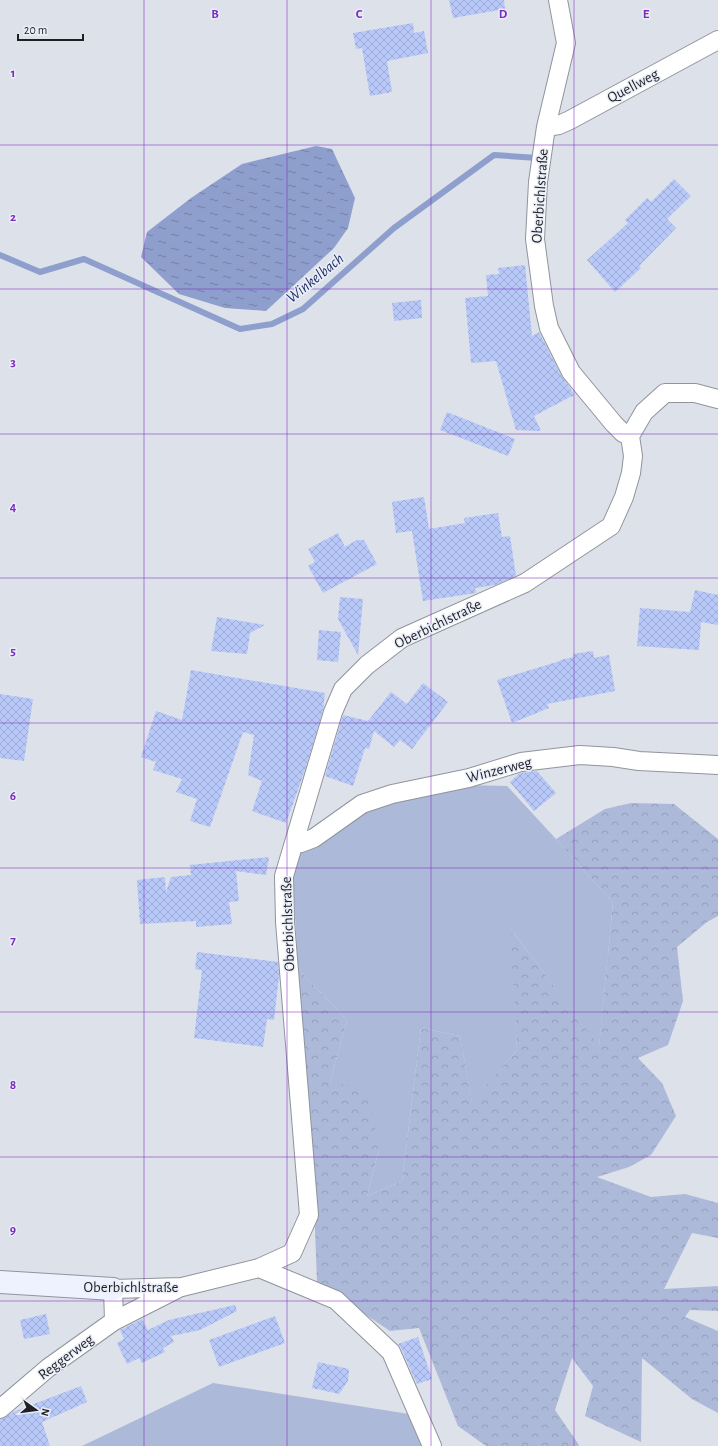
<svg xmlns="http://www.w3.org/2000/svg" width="718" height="1446" font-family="'Alegreya Sans',sans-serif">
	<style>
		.green { fill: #adb9d9 }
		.forest { fill: url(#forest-crowns) }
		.water { fill: url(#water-ripples) }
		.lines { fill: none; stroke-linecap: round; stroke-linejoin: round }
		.stream { stroke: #8e9ecd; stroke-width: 6 }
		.building { fill: url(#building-cross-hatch) }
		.street-casing { stroke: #90949d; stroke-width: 20 }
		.secondary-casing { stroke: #90949d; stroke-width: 24 }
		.street { stroke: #fff; stroke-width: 18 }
		.secondary { stroke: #edf2fe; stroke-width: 22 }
		.grid { fill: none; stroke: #7b2cbf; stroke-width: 1; stroke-opacity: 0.55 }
		.labels { text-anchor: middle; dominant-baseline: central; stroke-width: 3; stroke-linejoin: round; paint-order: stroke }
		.street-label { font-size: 15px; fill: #1f2024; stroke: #eaeef8 }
		.water-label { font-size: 16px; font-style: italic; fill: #213069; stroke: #eaeef8 }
		.grid-label { font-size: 13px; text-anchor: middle; font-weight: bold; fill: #7b2cbf; stroke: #eaeef8; stroke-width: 3; stroke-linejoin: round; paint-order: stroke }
	</style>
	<defs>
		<pattern id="forest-crowns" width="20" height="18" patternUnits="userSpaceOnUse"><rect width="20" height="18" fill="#adb9d9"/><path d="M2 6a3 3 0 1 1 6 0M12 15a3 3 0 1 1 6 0" fill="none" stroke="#949fba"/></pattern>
		<pattern id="water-ripples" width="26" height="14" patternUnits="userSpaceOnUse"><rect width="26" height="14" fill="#8e9ecd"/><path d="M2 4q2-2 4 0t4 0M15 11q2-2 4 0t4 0" fill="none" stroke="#7380a6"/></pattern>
		<pattern id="building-cross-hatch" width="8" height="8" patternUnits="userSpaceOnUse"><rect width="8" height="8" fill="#b7c8f9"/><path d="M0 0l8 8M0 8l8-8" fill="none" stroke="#9dacd5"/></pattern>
	</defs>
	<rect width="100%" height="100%" fill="#dde1ea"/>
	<path class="green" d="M463,785l44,1 49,53 57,64 -14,144 -88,-118 6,121 -45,53 -12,-67 -39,-8 -19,153 -35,15 12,-47 -49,-67 17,-62 -49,-51 -6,-106 3,-24 73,-43z
		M213,1383l196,31 17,32h-344z"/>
	<path class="forest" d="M631,803l43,1 44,35v77l-11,6 -30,25 6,54 -15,44 -30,13 24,25 14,33 -25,39 -22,12 -32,10 54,20 34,-3 33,9v35l-26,-5 -28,56 54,-3v25l-28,-1 -5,7 33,14v82l-26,-14 -50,-41 -1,84 -56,-26 8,-30 -21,-28 -17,52 24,35 -1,1h-92l-28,-20 -39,-98 -29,3 -73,-49 -4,-106 -9,-89 -6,-118 49,51 -17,62 38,7 11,60 -12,47 35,-15 19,-153 39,8 12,66 45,-52 -7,-122 89,118 14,-143 -57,-64 49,-30z"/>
	<path class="water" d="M316,146l16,3 23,49 -7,30 -14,20 -68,63 -41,-3 -46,-14 -38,-37 6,-25 44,-34 51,-34z"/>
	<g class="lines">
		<path class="stream" d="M0,255l40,17 44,-13 156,70 32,-5 31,-15 91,-81 100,-73 43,3"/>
	</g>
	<path class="building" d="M449,0h55l1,9 -52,9z
		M413,23l1,10 10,-2 4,22 -41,8 5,31 -22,4 -8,-48 -6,1 -3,-16z
		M674,179l17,17 -24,23 9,9 -37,38 2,2 -26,24 -28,-32 41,-37 -3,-3 22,-22 4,4z
		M525,265l7,71 7,-4 23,45 7,9 5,9 -40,21 7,15 -25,-1 -20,-69 -25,2v-2l-6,-63 23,-2 -2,-21 13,-1 -1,-6z
		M421,300l1,18 -28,3 -2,-18z
		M447,412l68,27 -7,17 -68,-26z
		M424,497l5,32 36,-6 -1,-5 34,-5 4,24 8,-1 6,40 -21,9 -20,3 1,5 -53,8 -11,-70 -16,2 -4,-31z
		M338,533l7,14 12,-7h7l13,24 -54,29 -15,-27 7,-4 -7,-13z
		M695,590l23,5v30l-17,-3 -2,28 -62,-4 3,-38 50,4z
		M340,597l23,2 -5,56 -20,-36z
		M217,617l48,8 -15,8 -3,21 -36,-3z
		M319,630l22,2 -3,30 -21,-2z
		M593,651l1,7 15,-3 6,36 -68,13 2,4 -37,15 -15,-43 63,-19v-1l14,-3 -1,-3z
		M191,670l134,23 -2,17 -18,60 -19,53 -34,-12 10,-30 -14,-6 6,-40 -11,-3 -33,95 -20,-6 7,-22 -21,-7 6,-13 -29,-9 3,-8 -15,-5 15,-46 26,9z
		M423,683l25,19 -36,47 -12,-9 -6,7 -20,-16 -5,18 -4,-1 -12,38 -28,-10 18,-61 25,6 23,-29 16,12z
		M0,694l33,5 -9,62 -24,-3z
		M537,771l19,22 -22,18 -24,-29 10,-9z
		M269,857l-3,18 -30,-4 3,30 -10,1 3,22 -36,3v-6l-56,3 -3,-44 28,-3 1,15 5,-15 20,-2 -1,-10z
		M197,952l81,10 1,14 -5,44 -7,-1 -4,28 -69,-9 8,-68 -7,-1z
		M235,1305l2,6 -37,19 -29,6 3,6 -11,6 2,4 -23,11 -3,-5 -12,6 -10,-21 7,-4 -4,-9 22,-11 6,11 21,-10z
		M46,1314l4,20 -26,5 -4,-19z
		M275,1316l10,27 -66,24 -10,-27z
		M418,1337l14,42 -15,5 -16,-36 -3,-4z
		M318,1362l31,7 -1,12 -9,13 -27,-6z
		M81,1386l6,16 -45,20 8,24h-50v-27l6,-2 7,-5z"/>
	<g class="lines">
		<defs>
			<path id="street" d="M558,0l8,43 -20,84 -8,55 -3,57 9,67 5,22 22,44 43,52 9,9 7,3
				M546,127l13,-2 11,-5 148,-80
				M630,436l14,-24 21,-19h30l23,6
				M294,843h7l13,-5 48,-34 30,-10 77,-16 52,-16 59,-7 33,2 26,4 79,4
				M259,1268l77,32 55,52 41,94
				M114,1321l-1,-32 69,-2 77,-19 33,-15 17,-38 -24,-293 -1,-46 49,-164 10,-23 24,-24 35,-27 123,-55 86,-57 13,-29 7,-24 2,-17 -3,-20
				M0,1409l48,-41 66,-47 63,-32"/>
			<path id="secondary" d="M0,1282l113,7"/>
		</defs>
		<use href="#street" class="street-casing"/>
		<use href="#secondary" class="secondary-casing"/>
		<use href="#street" class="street"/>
		<use href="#secondary" class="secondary"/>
	</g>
	<path class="grid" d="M144,0v1446M287,0v1446M431,0v1446M574,0v1446M0,145h718M0,289h718M0,434h718M0,578h718M0,723h718M0,868h718M0,1012h718M0,1157h718M0,1301h718"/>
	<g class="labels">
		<g class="street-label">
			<text transform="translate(633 86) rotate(-28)">Quellweg</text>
			<text transform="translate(540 196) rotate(-86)">Oberbichlstraße</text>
			<text transform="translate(438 624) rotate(-26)">Oberbichlstraße</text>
			<text transform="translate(499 770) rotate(-14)">Winzerweg</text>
			<text transform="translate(288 924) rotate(-92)">Oberbichlstraße</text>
			<text x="131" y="1287">Oberbichlstraße</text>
			<text transform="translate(66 1357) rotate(-37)">Reggerweg</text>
		</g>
		<g class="water-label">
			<text transform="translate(315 278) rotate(-39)">Winkelbach</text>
		</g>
	</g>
	<g class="grid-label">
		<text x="215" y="18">B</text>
		<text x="359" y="18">C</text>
		<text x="503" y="18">D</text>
		<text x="646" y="18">E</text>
		<text x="13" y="77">1</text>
		<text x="13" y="221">2</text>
		<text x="13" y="366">3</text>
		<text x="13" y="511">4</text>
		<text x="13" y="655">5</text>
		<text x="13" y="800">6</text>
		<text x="13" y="944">7</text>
		<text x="13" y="1089">8</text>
		<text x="13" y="1234">9</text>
	</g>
	<g transform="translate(36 1410) rotate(104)" stroke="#eaeef8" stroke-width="3" paint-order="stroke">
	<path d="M0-3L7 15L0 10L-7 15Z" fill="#1f2024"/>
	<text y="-6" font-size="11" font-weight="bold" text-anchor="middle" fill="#1f2024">N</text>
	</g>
	<path d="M18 34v6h65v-6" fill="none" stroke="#1f2024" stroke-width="2"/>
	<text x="24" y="34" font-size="12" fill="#1f2024" stroke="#eaeef8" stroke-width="3" paint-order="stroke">20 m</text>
</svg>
